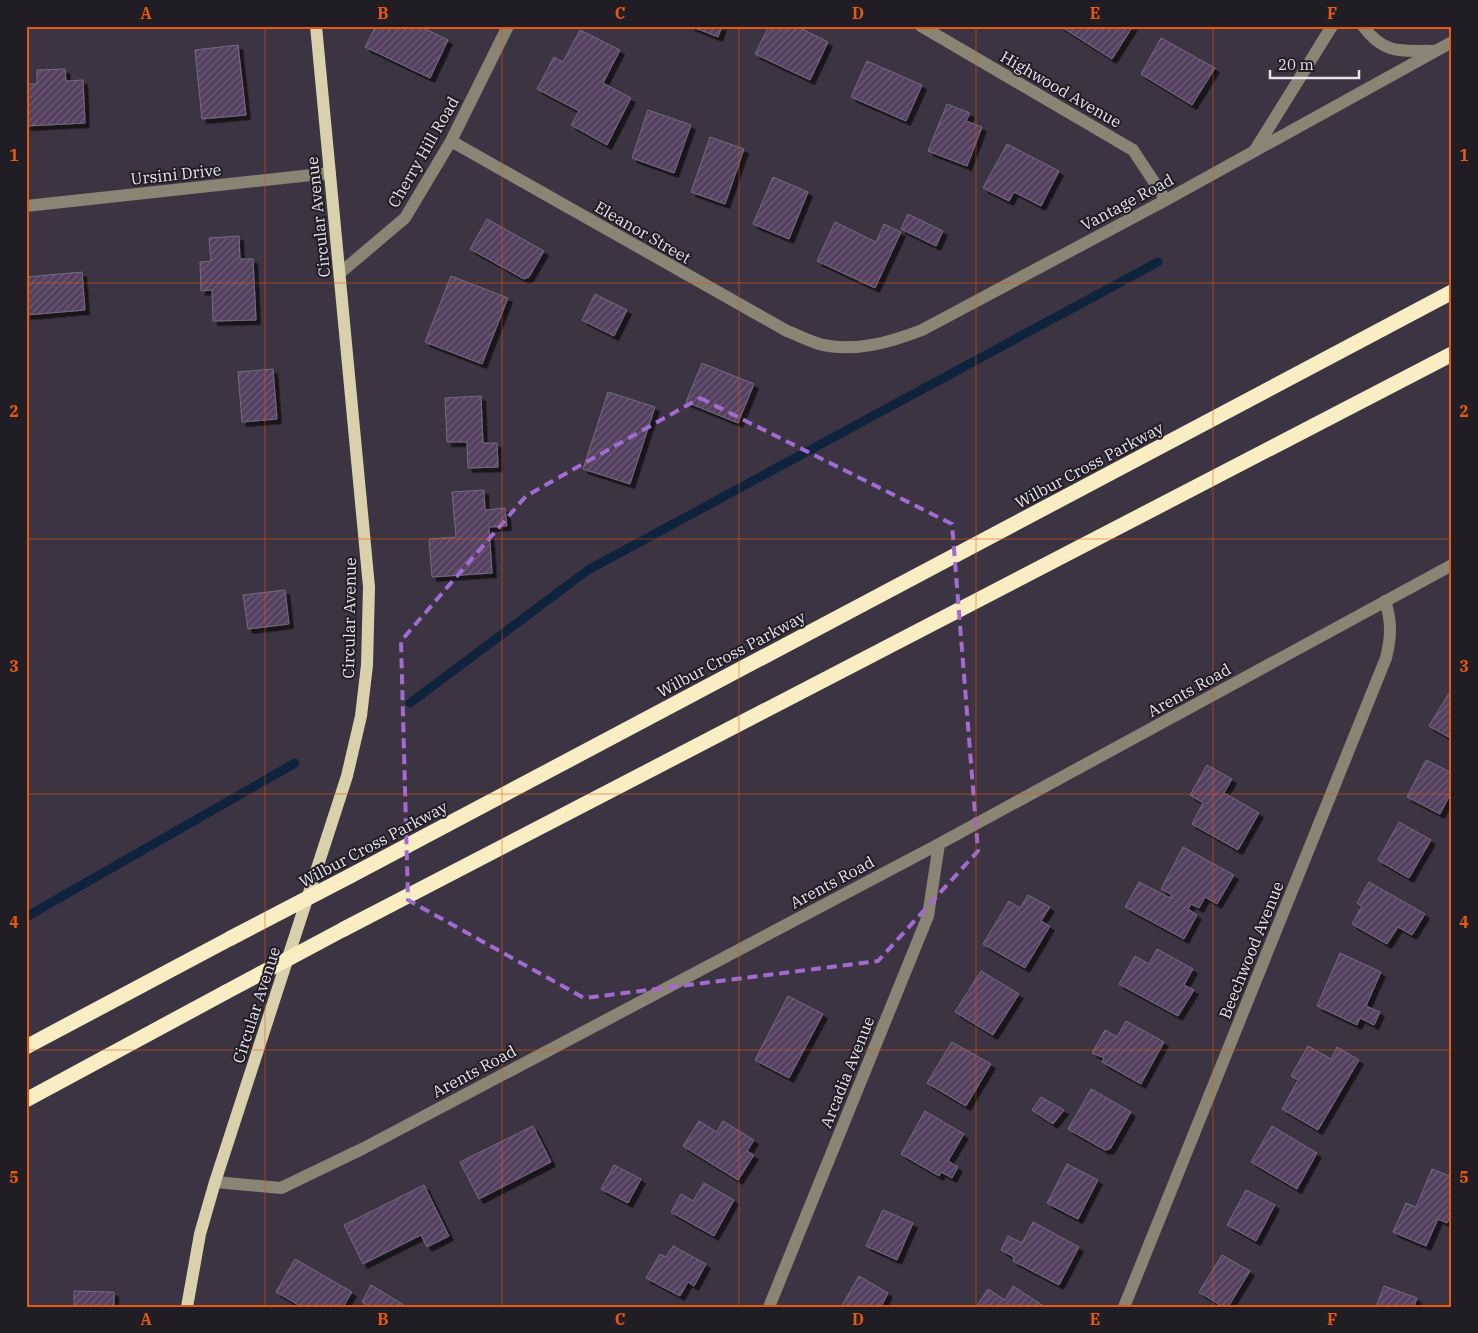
<svg xmlns="http://www.w3.org/2000/svg" width="1478" height="1333" font-family="'IBM Plex Serif',serif">
	<style>
		.lines { fill: none; stroke-linecap: round; stroke-linejoin: round }
		.stream { stroke: #0f233d; stroke-width: 9 }
		.building { fill: url(#building-hatch); stroke: #756b7d; filter: url(#shadow) }
		.minor { stroke: #898473; stroke-width: 12 }
		.major { stroke: #d9d0ac; stroke-width: 12 }
		.highway { stroke: #f9eec3; stroke-width: 15 }
		.highway-bridge { stroke: #f9eec3; stroke-width: 15 }
		.marked { fill: none; stroke: #a16ccf; stroke-width: 4; stroke-dasharray: 10 6; stroke-linejoin: round }
		.grid { fill: none; stroke: #e8590c; stroke-width: 1; stroke-opacity: 0.55 }
		.labels { text-anchor: middle; dominant-baseline: central; stroke-width: 4; stroke-linejoin: round; paint-order: stroke }
		.street-label { font-size: 16px; fill: #e8e2ec; stroke: #211d24 }
		.neatline { fill: none; stroke: #e8590c; stroke-width: 2 }
		.grid-label { font-size: 16px; text-anchor: middle; font-weight: bold; fill: #e8590c }
	</style>
	<defs>
		<pattern id="building-hatch" width="6" height="6" patternUnits="userSpaceOnUse" patternTransform="scale(1.25)"><rect width="6" height="6" fill="#544160"/><path d="M-1 1l2-2M0 6l6-6M5 7l2-2" fill="none" stroke="#6d5c77"/></pattern>
		<filter id="shadow"><feDropShadow dx="4.5" dy="4.5" stdDeviation="0" flood-color="#0009"/></filter>
	</defs>
	<rect width="100%" height="100%" fill="#3d3443"/>
	<g class="lines">
		<path class="stream" d="M410,703l178,-133 570,-308
			M26,917l269,-154"/>
	</g>
	<path class="building" d="M376,26h43l29,14 -18,38 -65,-31z
		M690,26h32l-4,11z
		M769,26h27l32,16 -18,38 -55,-26z
		M1060,26h73l-21,33z
		M580,30l40,20 -17,33 28,15 -24,47 -36,-20 8,-14 -42,-22 17,-32 9,5z
		M1161,38l54,30 -23,37 -51,-31z
		M238,45l8,70 -44,4 -7,-69z
		M867,61l55,24 -16,36 -55,-24z
		M65,69l1,12 17,-1 2,43 -59,3v-42h11v-14z
		M947,104l23,9 -4,8 16,6 -15,39 -39,-15z
		M648,110l43,15 -17,48 -42,-15z
		M710,137l34,12 -19,55 -34,-12z
		M1007,144l52,27 -18,35 -27,-14 -5,9 -26,-13z
		M773,177l35,15 -19,47 -36,-15z
		M908,214l35,17 -7,15 -35,-17z
		M487,219l57,32 -15,26 -5,2 -54,-30z
		M835,222l41,20 8,-18 17,8 -26,56 -58,-27z
		M239,236l1,23h13l3,61 -43,1 -1,-31 -11,1 -1,-29 11,-1 -2,-23z
		M82,272l3,38 -59,5v-38z
		M451,276l57,22 -26,66 -57,-22z
		M595,294l32,16 -13,26 -32,-16z
		M702,363l52,21 -16,39 -52,-21z
		M273,369l4,50 -35,3 -4,-50z
		M608,392l47,15 -25,77 -47,-15z
		M481,396l2,47h14l1,24 -30,1 -1,-26h-20l-2,-44z
		M484,490l1,20 20,-2 2,18 -18,1 3,46 -60,4 -3,-38 27,-2 -4,-45z
		M285,590l4,34 -41,5 -5,-34z
		M1451,690l1,1v48l-23,-13z
		M1426,760l26,13v18l-12,23 -33,-17z
		M1207,765l25,14 -8,14 35,20 -21,37 -46,-26 11,-21 -13,-8z
		M1399,822l32,18 -22,38 -31,-18z
		M1183,847l51,28 -17,29 -12,-7 -6,11 -8,-4 -3,5 9,6 -13,24 -59,-32 14,-25 31,16 2,-3 -11,-6z
		M1369,882l56,32 -13,21 -14,-8 -11,17 -35,-20 10,-18 -5,-3z
		M1028,895l22,12 -9,14 9,5 -25,42 -42,-24 26,-43 11,7z
		M1157,949l36,20 -9,16 10,5 -16,26 -59,-32 16,-28 14,8z
		M1340,953l41,19 -15,34 14,6 -6,13 -14,-7 -3,7 -40,-19z
		M981,971l38,23 -26,41 -38,-23z
		M788,996l35,18 -34,64 -34,-18z
		M1126,1021l38,21 -23,42 -39,-22 2,-4 -12,-5 13,-23 12,7z
		M952,1042l39,22 -25,42 -39,-23z
		M1308,1046l23,13 6,-12 22,13 -41,70 -36,-21 16,-29 -7,-4z
		M1091,1089l40,23 -21,37 -5,1 -37,-21z
		M1041,1097l23,13 -11,14 -21,-14z
		M925,1111l39,23 -16,27 10,6 -6,11 -11,-6 -2,4 -38,-22z
		M699,1121l18,11 6,-11 31,19 -7,11 7,4 -16,25 -55,-34z
		M533,1126l18,36 -72,37 -19,-37z
		M1272,1126l45,27 -20,36 -46,-27z
		M1067,1164l31,16 -20,39 -31,-16z
		M614,1165l27,14 -13,24 -27,-14z
		M1432,1169l20,8v36l-5,10 -9,-4 -12,27 -33,-14 13,-29 10,4z
		M704,1183l30,17 -20,36 -43,-24 10,-18 12,7z
		M424,1185l25,51 -22,11 -6,-12 -58,29 -19,-39z
		M1246,1190l29,15 -19,36 -29,-16z
		M883,1210l30,13 -16,37 -31,-14z
		M1033,1222l46,25 -20,38 -46,-24 1,-4 -13,-7 7,-14 14,7z
		M673,1246l33,18 -12,22 -6,-4 -8,14 -34,-18 14,-24 6,3z
		M1222,1255l28,16 -22,36h-5l-24,-15z
		M295,1259l57,33 -9,15h-41l-26,-15z
		M859,1276l29,17 -6,12 3,2h-44z
		M371,1285l36,22h-37l-8,-5z
		M1013,1286l32,21h-69l12,-18 17,11z
		M1384,1286l33,12 -3,9h-38z
		M74,1291l40,1v15h-40z"/>
	<g class="lines">
		<path class="minor" d="M921,26l212,124 33,50
			M1363,26c22,30 39,24 73,25
			M451,141l336,190c11,4 24,11 36,14 34,7 68,-3 99,-15l244,-130 286,-158
			M1255,150l77,-124
			M26,206l304,-33
			M340,273l65,-55 46,-77 57,-115
			M215,1182l66,6 83,-40 575,-304 513,-279
			M769,1307l159,-391 11,-72
			M1124,1307l262,-649c5,-20 6,-37 -1,-57"/>
		<path class="major" d="M187,1307l13,-73 15,-52 132,-406 14,-60 6,-51 2,-78 -53,-561"/>
		<path class="highway" d="M350,876l1102,-584
			M344,929l1108,-575
			M26,1047l205,-109
			M26,1100l200,-108"/>
		<path class="highway-bridge" d="M231,938l119,-62
			M226,992l118,-63"/>
	</g>
	<path class="marked" d="M700,398l252,126 26,327 -100,110 -294,37 -176,-98 -7,-259 125,-145z"/>
	<path class="grid" d="M265,26v1281M502,26v1281M739,26v1281M976,26v1281M1213,26v1281M26,283h1426M26,539h1426M26,794h1426M26,1050h1426"/>
	<g class="labels">
		<g class="street-label">
			<text transform="translate(1061 89) rotate(30)">Highwood Avenue</text>
			<text transform="translate(423 152) rotate(-60)">Cherry Hill Road</text>
			<text transform="translate(176 174) rotate(-6)">Ursini Drive</text>
			<text transform="translate(1127 202) rotate(-28)">Vantage Road</text>
			<text transform="translate(318 217) rotate(-96)">Circular Avenue</text>
			<text transform="translate(643 232) rotate(30)">Eleanor Street</text>
			<text transform="translate(1089 465) rotate(-28)">Wilbur Cross Parkway</text>
			<text transform="translate(349 618) rotate(-89)">Circular Avenue</text>
			<text transform="translate(731 654) rotate(-28)">Wilbur Cross Parkway</text>
			<text transform="translate(1189 690) rotate(-29)">Arents Road</text>
			<text transform="translate(373 844) rotate(-28)">Wilbur Cross Parkway</text>
			<text transform="translate(832 882) rotate(-28)">Arents Road</text>
			<text transform="translate(1251 950) rotate(-68)">Beechwood Avenue</text>
			<text transform="translate(256 1005) rotate(-72)">Circular Avenue</text>
			<text transform="translate(474 1071) rotate(-28)">Arents Road</text>
			<text transform="translate(847 1072) rotate(-68)">Arcadia Avenue</text>
		</g>
	</g>
	<rect width="1478" height="1333" fill="none" stroke="#211d24" stroke-width="55"/>
	<path d="M1270 70v8h89v-8" fill="none" stroke="#e8e2ec" stroke-width="2.5"/>
	<text x="1278" y="70" font-size="15" fill="#e8e2ec" stroke="#211d24" stroke-width="4" paint-order="stroke">20 m</text>
	<rect x="28" y="28" width="1422" height="1278" class="neatline"/>
	<g class="grid-label">
		<text x="146" y="19">A</text>
		<text x="383" y="19">B</text>
		<text x="620" y="19">C</text>
		<text x="858" y="19">D</text>
		<text x="1095" y="19">E</text>
		<text x="1332" y="19">F</text>
		<text x="14" y="161">1</text>
		<text x="1464" y="161">1</text>
		<text x="14" y="417">2</text>
		<text x="1464" y="417">2</text>
		<text x="14" y="672">3</text>
		<text x="1464" y="672">3</text>
		<text x="14" y="928">4</text>
		<text x="1464" y="928">4</text>
		<text x="14" y="1183">5</text>
		<text x="1464" y="1183">5</text>
		<text x="146" y="1325">A</text>
		<text x="383" y="1325">B</text>
		<text x="620" y="1325">C</text>
		<text x="858" y="1325">D</text>
		<text x="1095" y="1325">E</text>
		<text x="1332" y="1325">F</text>
	</g>
</svg>
